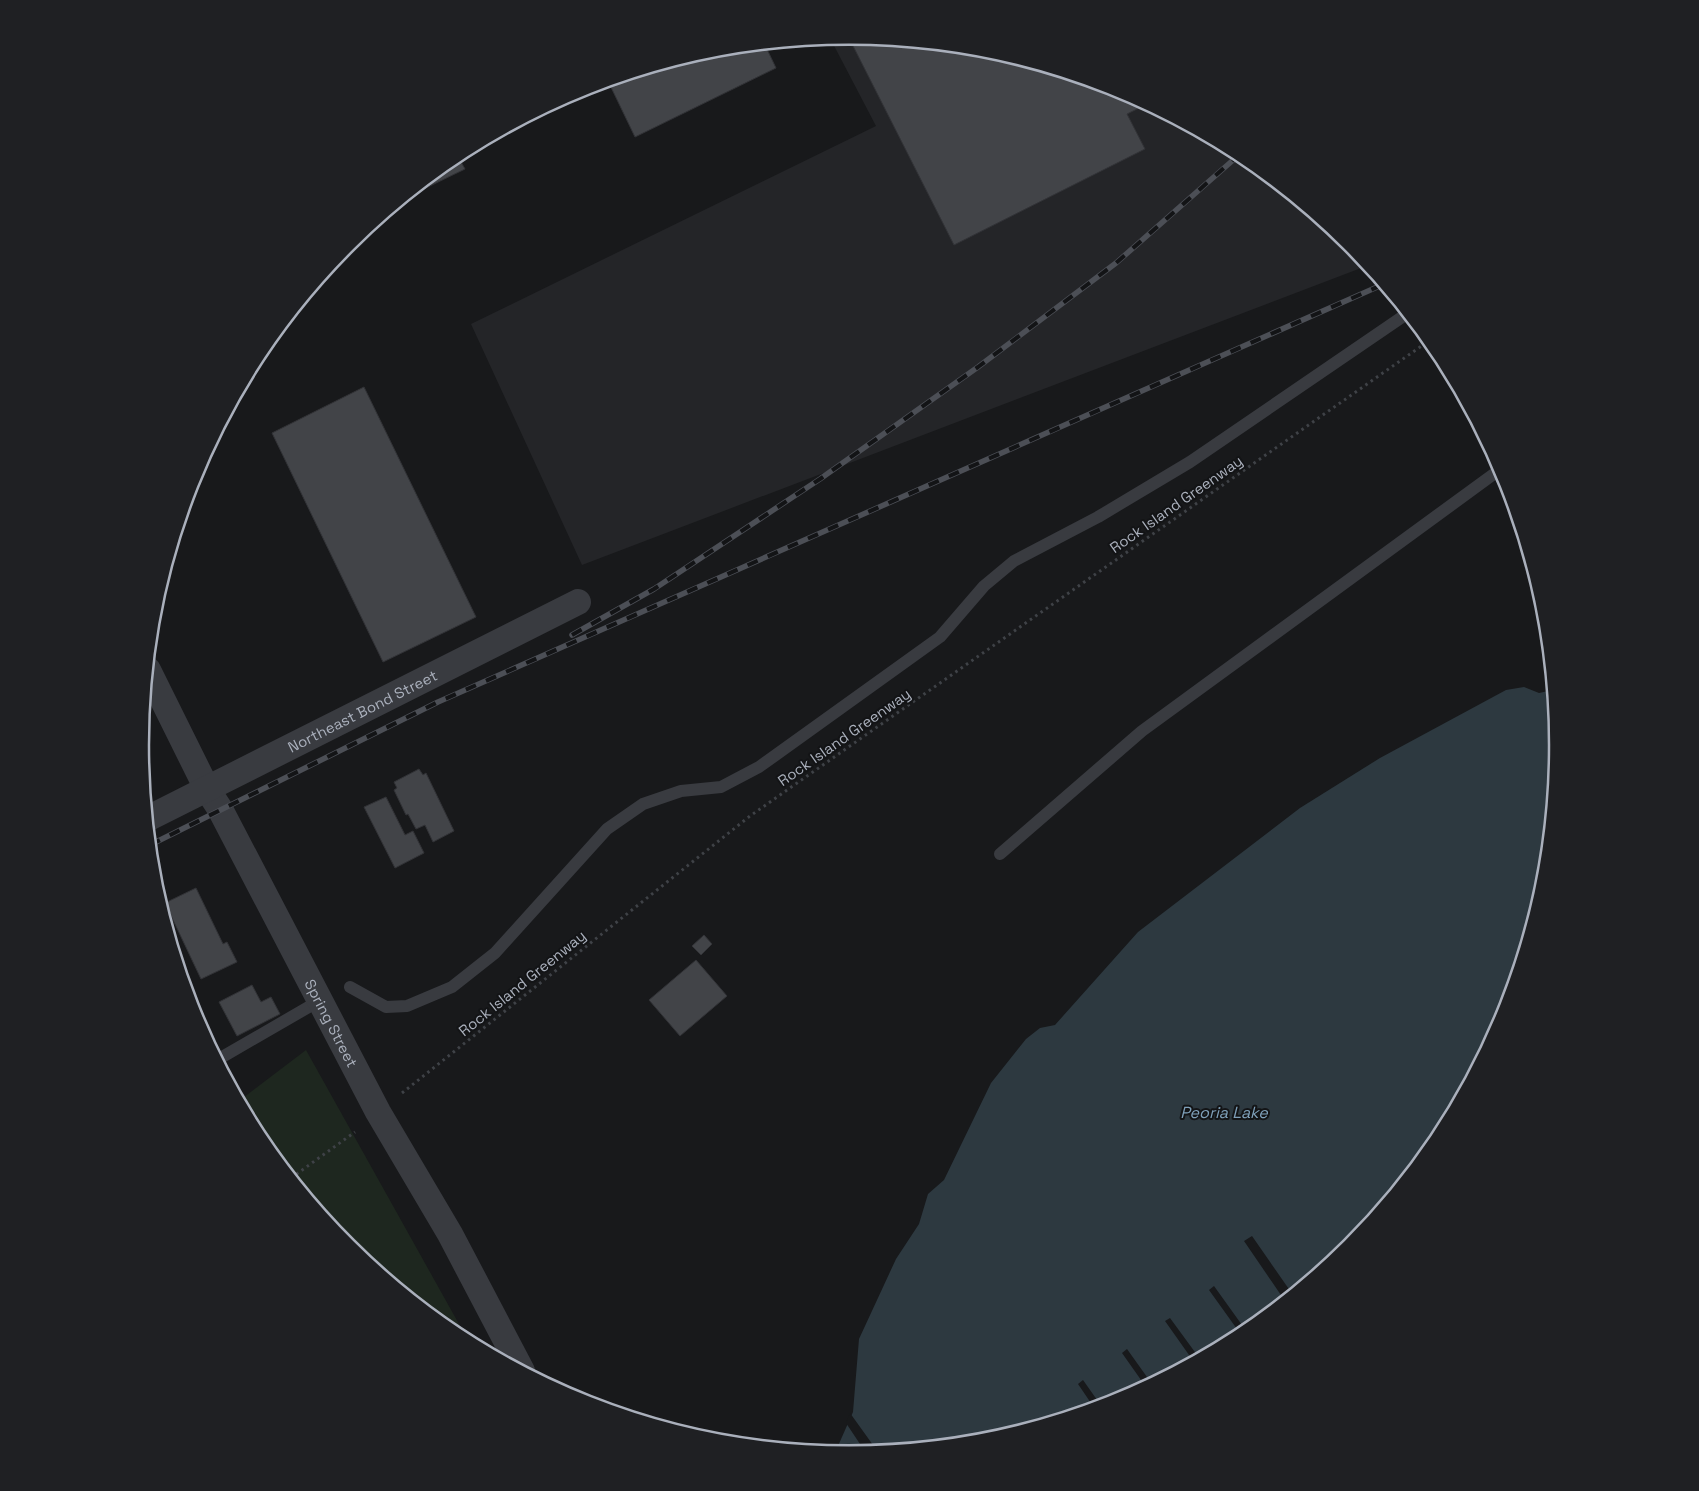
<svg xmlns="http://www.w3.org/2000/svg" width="1699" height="1491" font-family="'Space Grotesk',sans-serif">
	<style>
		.built { fill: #242528 }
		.green { fill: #1e271f }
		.water { fill: #2d3940 }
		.pier { fill: #18191b }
		.building { fill: #424448; stroke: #323337 }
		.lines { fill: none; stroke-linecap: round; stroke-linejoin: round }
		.path { stroke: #3f4247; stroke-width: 3; stroke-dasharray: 2.5 4; stroke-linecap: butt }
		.lane { stroke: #393b40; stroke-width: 12 }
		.street { stroke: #393b40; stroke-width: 26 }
		.rail-casing { stroke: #4c4f56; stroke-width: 5.5 }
		.rail { stroke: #131416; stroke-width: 4; stroke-dasharray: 11; stroke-linecap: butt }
		.labels { text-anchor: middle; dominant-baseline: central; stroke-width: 4; stroke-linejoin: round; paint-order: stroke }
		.street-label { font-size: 15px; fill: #aab0bc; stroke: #131416 }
		.water-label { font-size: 16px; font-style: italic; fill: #7fa0b9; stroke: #131416 }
		.rim { fill: none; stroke: #aab0bc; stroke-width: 2.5 }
	</style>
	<rect width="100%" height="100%" fill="#18191b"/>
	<path class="built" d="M850,36l138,14 133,40 123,66 107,88 18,21 -787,300 -111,-241 405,-198 -46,-88z"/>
	<path class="green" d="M306,1050l163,292 -14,-7 -107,-88 -88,-108 -21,-38z"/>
	<path class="water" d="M1524,687l15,6 14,-3 6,56 -14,138 -40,133 -66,123 -88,107 -108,88 -122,66 -133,40 -139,14 -13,-2 2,-7 15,-34 6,-73 37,-80 23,-35 9,-30 16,-14 47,-97 35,-44 14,-11 15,-3 83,-93 162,-124 80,-50 126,-68z"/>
	<path class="pier" d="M1252,1236l41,59 -8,6 -41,-60z
		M1214,1286l33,46 -4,3 -1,1 -33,-46z
		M1170,1318l30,41 -6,3 -29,-41z
		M1127,1349l25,35 -6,3 -24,-34z
		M1083,1380l19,27 -7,2 -17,-25z
		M850,1413l28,39 -12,1 -20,-30z"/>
	<path class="building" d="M848,36l140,14 133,40 26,14 -20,10 18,35 -191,96z
		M765,45l11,23 -141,69 -27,-56 103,-31z
		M457,155l8,14 -64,31 55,-44z
		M364,387l112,230 -93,45 -111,-229z
		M419,769l4,6 3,-2 28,58 -21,11 -8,-17 -9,4 -8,-15 -2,1 -12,-25 3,-2 -3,-6z
		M386,797l19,38 8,-4 11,22 -29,15 -31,-61z
		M196,888l27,56 4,-2 10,20 -36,17 -36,-76z
		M704,935l8,9 -11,11 -9,-9z
		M696,960l31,36 -47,40 -31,-36z
		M252,985l9,17 10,-5 9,17 -43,22 -18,-34z"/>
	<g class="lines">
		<path class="path" d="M402,1093l348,-277 680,-476
			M291,1178l64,-46"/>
		<path class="lane" d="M1000,854l142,-123 360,-263
			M350,987l36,20 21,-1 45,-19 43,-34 112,-124 36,-25 38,-13 40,-4 38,-20 181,-130 44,-51 30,-25 84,-44 92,-55 218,-149
			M217,1060l102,-59"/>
		<g class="street">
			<path id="s1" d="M148,670l59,119 13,20 158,303 72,122 72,137"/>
			<path id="s2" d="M147,819l431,-217"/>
		</g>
		<defs>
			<path id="rail" d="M572,635l82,-46 166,-110 158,-112 138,-104 124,-109
				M150,845l288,-143 946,-418"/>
		</defs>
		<use href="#rail" class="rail-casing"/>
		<use href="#rail" class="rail"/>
	</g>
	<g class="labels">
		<g class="street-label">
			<text transform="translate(1176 504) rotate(-35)">Rock Island Greenway</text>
			<text stroke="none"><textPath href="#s2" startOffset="241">Northeast Bond Street</textPath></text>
			<text transform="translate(844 737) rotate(-35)">Rock Island Greenway</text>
			<text transform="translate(522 983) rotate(-39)">Rock Island Greenway</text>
			<text stroke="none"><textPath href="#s1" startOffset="398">Spring Street</textPath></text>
		</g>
		<g class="water-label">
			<text x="1224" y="1112">Peoria Lake</text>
		</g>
	</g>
	<path d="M0 0H1699V1491H0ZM149 745a700 700 0 1 1 1400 0a700 700 0 1 1-1400 0Z" fill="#1f2023" fill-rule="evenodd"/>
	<path class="rim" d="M149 745a700 700 0 1 1 1400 0a700 700 0 1 1-1400 0Z"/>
</svg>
